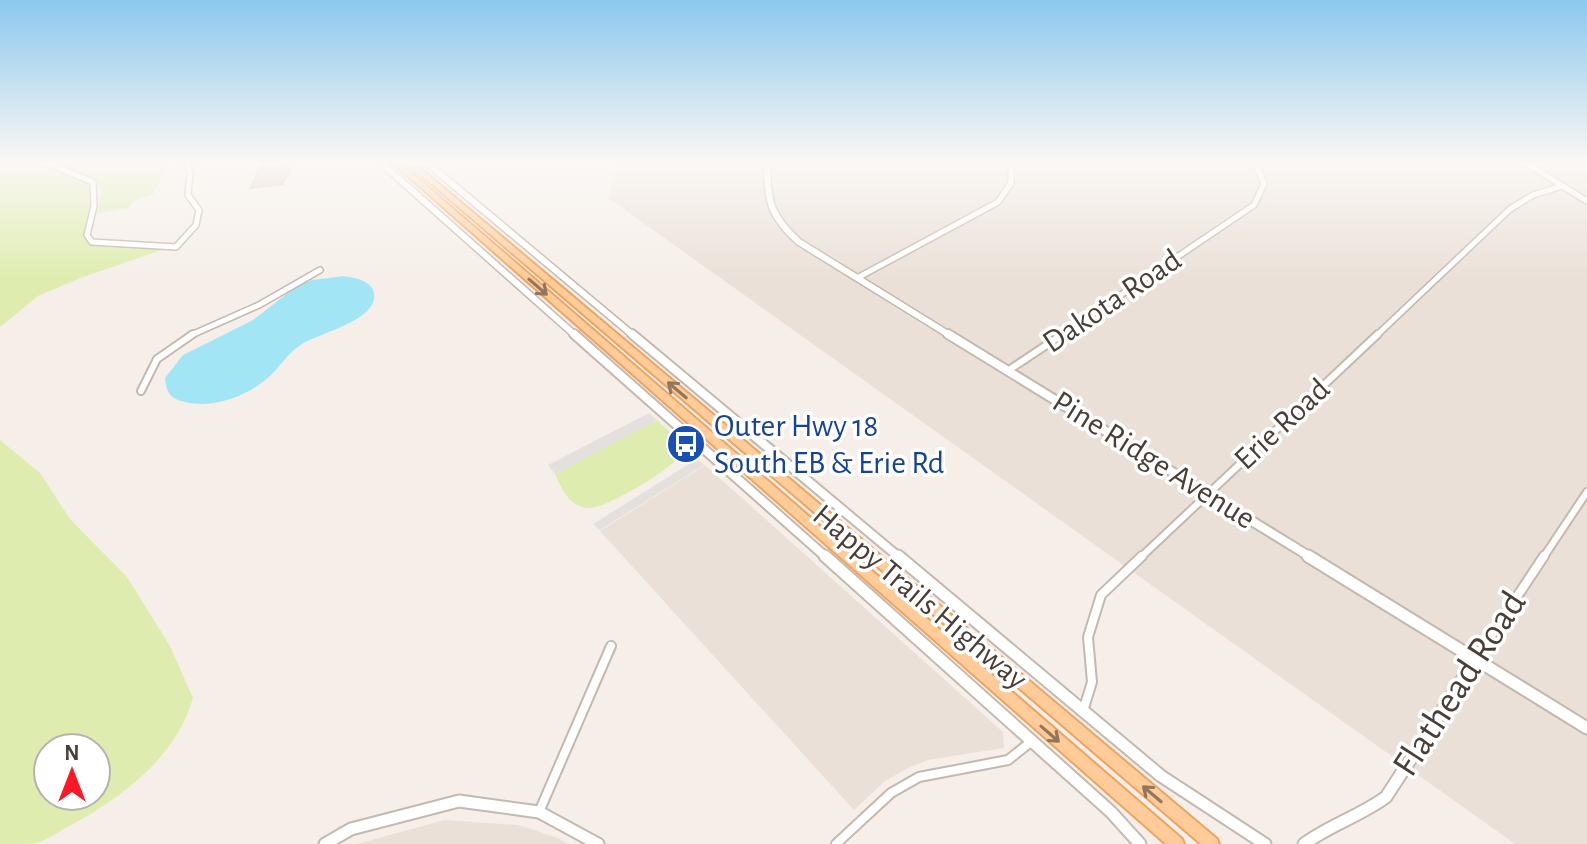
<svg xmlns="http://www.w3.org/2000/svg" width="1587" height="844" font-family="'Alegreya Sans',sans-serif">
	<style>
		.residential { fill: #eae0d7 }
		.green { fill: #deedaf; fill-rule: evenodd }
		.parking { fill: #e4e0de }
		.water { fill: #a2e6f6 }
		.building { fill: #dbcbc1; stroke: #d4beb0; stroke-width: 2 }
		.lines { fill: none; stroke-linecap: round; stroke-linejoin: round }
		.minor-far2-casing { stroke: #c5b8ae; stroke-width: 8 }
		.minor-far1-casing { stroke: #c5b8ae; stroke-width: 10 }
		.minor-casing { stroke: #c5b8ae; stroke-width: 12 }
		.tertiary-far2-casing { stroke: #c5b8ae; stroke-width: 9 }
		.tertiary-far1-casing { stroke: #c5b8ae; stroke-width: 12 }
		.tertiary-casing { stroke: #c5b8ae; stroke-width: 15 }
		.primary-casing { stroke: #eda460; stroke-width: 4 }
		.minor-far2 { stroke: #fff; stroke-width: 5 }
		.minor-far1 { stroke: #fff; stroke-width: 6 }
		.minor { stroke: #fff; stroke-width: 8 }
		.tertiary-far2 { stroke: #fff; stroke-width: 6 }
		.tertiary-far1 { stroke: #fff; stroke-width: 8 }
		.tertiary { stroke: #fff; stroke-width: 11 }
		.primary { fill: #fc9; fill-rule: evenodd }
		.oneway { stroke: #92775e }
		.labels { text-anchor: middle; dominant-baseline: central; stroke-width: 7; stroke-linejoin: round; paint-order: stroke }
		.street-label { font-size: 32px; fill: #4a3e37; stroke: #fff }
		.transit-label { font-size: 32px; fill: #164399; stroke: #fff; text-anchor: start }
		.near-street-label { font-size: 38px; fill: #4a3e37; stroke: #fff }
	</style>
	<rect width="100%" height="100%" fill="#f6efe9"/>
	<path class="residential" d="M618,162h969v682h-72l-907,-646z
		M705,465l298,267 1,16 -76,12 -20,8 -23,13 -31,29 -254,-279z
		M444,820l75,5 39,13 9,6h-210z"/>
	<path class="green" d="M0,162h39l8,7 43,13 2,20 -7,36 4,6 79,4 -85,29 -45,19 -38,31z
		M51,162h101l14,7 -13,25 -20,7 -4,7 -31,5 3,-24 -6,-12 -39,-10z
		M657,420l25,23 3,7c-7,16 -79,59 -96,58 -19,-1 -27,-18 -34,-34z
		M0,440l40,33 30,46 57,58 43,69 23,52c-17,59 -70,99 -122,127 -11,6 -22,14 -34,18 -10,1 -26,1 -37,1zM48,748h48v48h-48z"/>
	<path class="parking" d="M649,413l8,7 -102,54 -7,-9z
		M697,459l7,6 -104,65 -7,-6z"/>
	<path class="water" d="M344,276c11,2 27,4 30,17 5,27 -55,40 -72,51 -13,8 -19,19 -30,30 -21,21 -61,37 -91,27 -12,-4 -15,-10 -16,-23l18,-23 70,-35 44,-34 15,-6z"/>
	<path class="building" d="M262,162h26l-2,3 8,-1 -12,20 -31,4z"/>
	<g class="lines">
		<defs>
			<path id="minor-far2" d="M44,162l49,20 1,24 -7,29 5,7 84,5 20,-22 3,-15 -11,-15 2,-23 -4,-10
				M1524,162l63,39
				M859,277l139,-75 13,-19v-21
				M189,336l70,-31 61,-35
				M1060,336l194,-131 10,-21 -9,-22
				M1376,336l134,-127 23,-14 26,-8"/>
			<path id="minor-far1" d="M1009,370l54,-36
				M141,391l16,-32 36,-25
				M1140,558l238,-224
				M1543,558l44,-66"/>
			<path id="minor" d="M1475,660l69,-104
				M1083,711l9,-29 -4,-45 13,-42 41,-39
				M539,812l72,-166
				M836,844l55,-51 28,-16 89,-17 24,-19"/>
			<path id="tertiary-far2" d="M380,162l196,174
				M426,162l208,174
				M767,162c0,39 3,54 32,80l152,94"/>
			<path id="tertiary-far1" d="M574,334l253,224
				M632,334l268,224
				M948,334l364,224"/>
			<path id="tertiary" d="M825,556l286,256 29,32
				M898,556l263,220 104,68
				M1308,556l279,172
				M325,844l26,-15 108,-28 80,11 59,32
				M1304,844c26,-19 56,-28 82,-47l89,-137"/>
			<path id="primary" d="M392,162h7l783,677 2,5h-18z
				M406,162h7l804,677 2,5h-18z"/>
		</defs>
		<use href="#minor-far2" class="minor-far2-casing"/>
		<use href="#minor-far1" class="minor-far1-casing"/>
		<use href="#minor" class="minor-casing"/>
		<use href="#tertiary-far2" class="tertiary-far2-casing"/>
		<use href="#tertiary-far1" class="tertiary-far1-casing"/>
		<use href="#tertiary" class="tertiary-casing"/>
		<use href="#primary" class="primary-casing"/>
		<use href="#minor-far2" class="minor-far2"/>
		<use href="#minor-far1" class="minor-far1"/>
		<use href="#minor" class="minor"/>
		<use href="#tertiary-far2" class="tertiary-far2"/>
		<use href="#tertiary-far1" class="tertiary-far1"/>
		<use href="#tertiary" class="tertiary"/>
		<use href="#primary" class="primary"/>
	</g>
	<defs><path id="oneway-shaft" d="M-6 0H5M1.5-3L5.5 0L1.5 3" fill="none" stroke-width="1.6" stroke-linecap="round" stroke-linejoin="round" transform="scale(2)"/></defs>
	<g class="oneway">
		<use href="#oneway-shaft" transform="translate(538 287) rotate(41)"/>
		<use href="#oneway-shaft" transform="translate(677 390) rotate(-140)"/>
		<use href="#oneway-shaft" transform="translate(1050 734) rotate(41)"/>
		<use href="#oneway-shaft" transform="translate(1152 794) rotate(-140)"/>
	</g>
	<linearGradient id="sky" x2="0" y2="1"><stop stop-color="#8cc8ee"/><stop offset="0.58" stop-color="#fbf8f5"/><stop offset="1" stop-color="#fbf8f5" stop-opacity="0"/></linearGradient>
	<rect width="1587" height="280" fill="url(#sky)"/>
	<defs>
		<symbol id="bus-disc" viewBox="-11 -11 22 22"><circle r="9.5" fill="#1a4fb4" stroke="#fff"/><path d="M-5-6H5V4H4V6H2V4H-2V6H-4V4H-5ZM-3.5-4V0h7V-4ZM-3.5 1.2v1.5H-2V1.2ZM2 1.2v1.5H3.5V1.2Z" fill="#fff"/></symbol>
	</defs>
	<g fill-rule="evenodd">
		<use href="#bus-disc" x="664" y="422" width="44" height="44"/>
	</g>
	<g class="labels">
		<g class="street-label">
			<text transform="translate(1112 301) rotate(-34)">Dakota Road</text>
			<text transform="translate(1282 424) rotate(-43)">Erie Road</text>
			<text transform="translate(1154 460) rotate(32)">Pine Ridge Avenue</text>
			<text transform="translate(920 597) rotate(40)">Happy Trails Highway</text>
		</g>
		<g class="transit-label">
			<text x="714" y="426">Outer Hwy 18<tspan x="714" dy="37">South EB &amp; Erie Rd</tspan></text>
		</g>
		<g class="near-street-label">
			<text transform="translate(1460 684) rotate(-57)">Flathead Road</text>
		</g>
	</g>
	<g transform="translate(72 772)"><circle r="38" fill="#ffffff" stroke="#b7b2af" stroke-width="2"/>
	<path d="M0-6L14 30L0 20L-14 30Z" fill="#ff1726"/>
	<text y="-12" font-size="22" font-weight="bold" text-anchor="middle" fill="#4a3e37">N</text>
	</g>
</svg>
